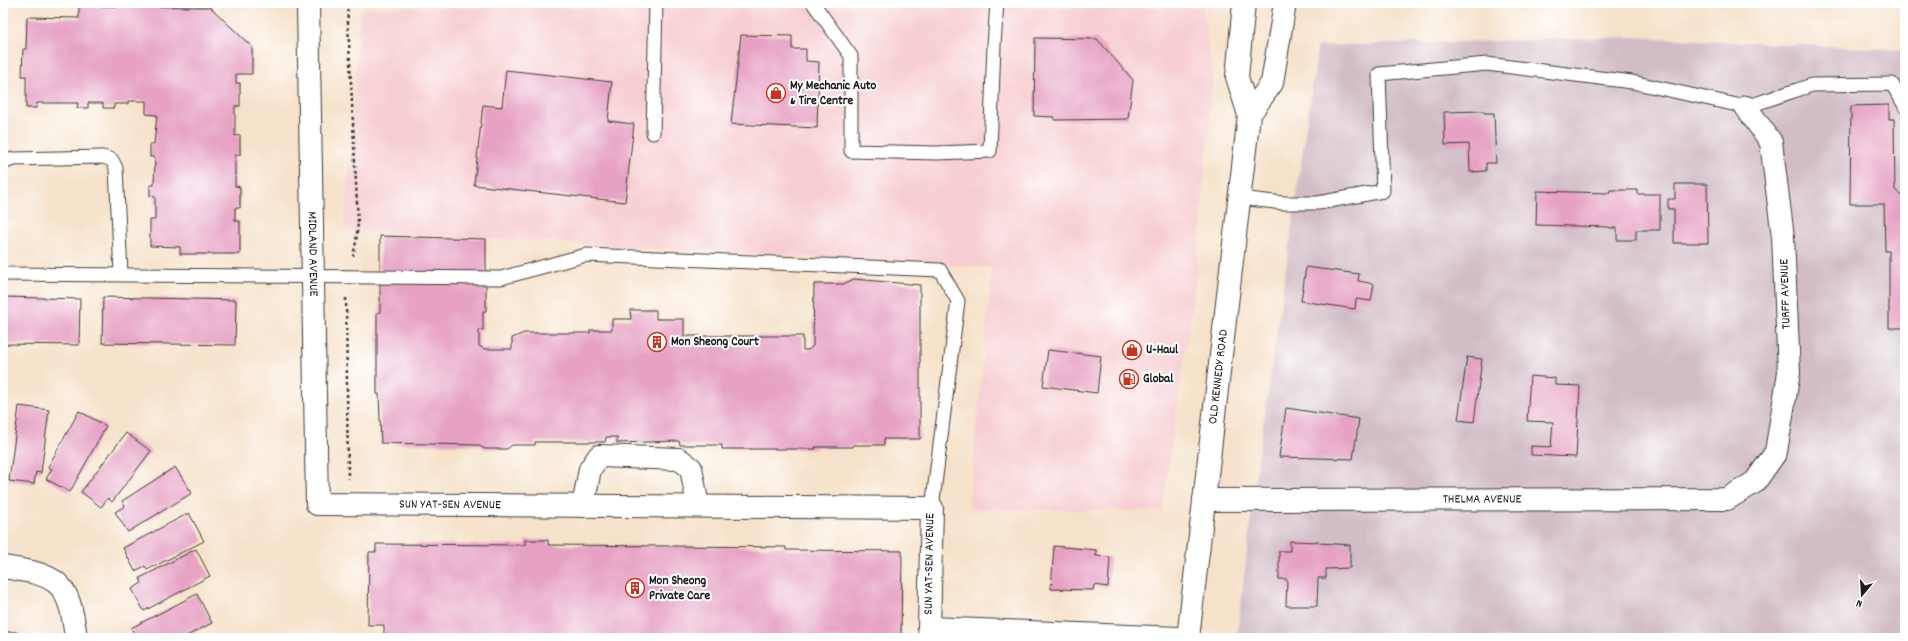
<svg xmlns="http://www.w3.org/2000/svg" width="1908" height="641" font-family="Dekko,sans-serif">
	<style>
		.built { fill: #f7cfd2 }
		.industrial { fill: #d2bdc6 }
		.building { fill: #e6a1c3 }
		.lines { fill: none; stroke-linecap: round; stroke-linejoin: round }
		.lane-casing { stroke: #3d3a36; stroke-width: 15 }
		.street-casing { stroke: #3d3a36; stroke-width: 24 }
		.secondary-casing { stroke: #3d3a36; stroke-width: 24 }
		.path { stroke: #3d3a36; stroke-width: 2.5; stroke-dasharray: 3 3; stroke-linecap: butt }
		.lane { stroke: #fff; stroke-width: 13 }
		.street { stroke: #fff; stroke-width: 22 }
		.secondary { stroke: #fff; stroke-width: 22 }
		.labels { text-anchor: middle; dominant-baseline: central; stroke-width: 4; stroke-linejoin: round; paint-order: stroke }
		.poi-label { font-size: 13px; font-weight: bold; fill: #1c1c1c; stroke: #fff; text-anchor: start }
		.street-label { font-size: 13px; fill: #1c1c1c; stroke: #fff }
	</style>
	<rect width="100%" height="100%" fill="#fff"/>
	<filter id="ink" filterUnits="userSpaceOnUse"><feTurbulence type="fractalNoise" baseFrequency=".025" numOctaves="2"/><feDisplacementMap in="SourceGraphic" scale="8" xChannelSelector="R" yChannelSelector="G"/><feConvolveMatrix kernelMatrix="1 2 1 2 8 2 1 2 1" color-interpolation-filters="sRGB"/></filter>
	<filter id="wash" filterUnits="userSpaceOnUse"><feTurbulence type="fractalNoise" baseFrequency=".012" numOctaves="4" result="noise"/><feDisplacementMap in="SourceGraphic" scale="16" xChannelSelector="R" yChannelSelector="G"/><feGaussianBlur stdDeviation="0.9" result="paint"/><feColorMatrix in="noise" values="0 0 0 0 0 0 0 0 0 0 0 0 0 0 0 0 0 1.4 0 .05"/><feComposite in="paint" operator="in"/></filter>
	<g filter="url(#wash)">
		<rect width="100%" height="100%" fill="#f6e2ca"/>
		<path class="built" d="M360,8h843l10,67 -16,196 -35,240 -194,-2 24,-241 -648,-38z"/>
		<path class="industrial" d="M1635,37l270,13v588h-668l19,-163 62,-429z"/>
		<g id="blocks">
			<path class="building" d="M79,6l131,1 42,40v27h-16v9h4v23h-5v30l5,-1v20h-5v31l5,1v21h-5v13h5v33h-60v-7l-30,-1v-26h5v-23l-5,-1v-11h4l1,-28h-5v-13h4l3,-29 -11,-1v-13h-18v3h-14v4h-11v-5h-15v5h-11l1,-5h-41l-1,5h-10v-32h-4l1,-27h3l1,-32 52,1z
				M741,35l51,1v13h14v12l13,1 -2,66 -86,-4z
				M1035,38l62,1 36,41 -5,39 -74,1v-3l-20,-1z
				M506,70l106,12 -4,39 26,3 -9,78 -151,-17 9,-80 19,2z
				M1889,105v14h5l1,71 10,8v130h-16v-77h-4l-1,-47h-34l1,-98z
				M1484,111v2h10l2,50h-10v8l-16,1 -1,-28 -24,1 -1,-33z
				M1675,184h32l1,59h-34v-34h-6v-10h7z
				M1610,190h27v4h23v36h-24v10h-19v-12h-7l-1,-1 -73,-2 1,-34 72,2z
				M380,236l106,3v72h-3v19h-4v16l5,3h28v-11l12,-5h66v-3h22v-11h19l-1,-9h26v9h28v17h119v14h5l5,-4 1,-62h29l11,-5 66,6v154h-36v6h-31v2h-38l1,2h-94v-4h-42l-1,-4 -62,2v-6h-11l-1,5h-70v3h-23l-5,4h-22l-7,-4 -97,-2 -2,-49h-2v-81l3,-1z
				M1306,267l53,7 -1,7 16,3 -3,17 -15,-2 -1,10 -54,-8z
				M3,297l77,2 -1,46 -76,-1z
				M103,297l133,3 -1,45 -133,-2z
				M1048,350l53,6 -4,37 -54,-7z
				M1467,357l15,2 -8,63 -16,-2z
				M1530,376l25,2v7l25,1 -4,71 -45,-2v-9l20,1 2,-25 -26,-1z
				M19,406l30,4 -8,63 -5,-1 -2,12 -25,-3z
				M1286,408l73,11 -6,40 -74,-2z
				M79,411l27,15 -36,66 -24,-13 6,-10 -4,-2z
				M126,433l25,18 -39,51 -4,-4 -7,9 -20,-15z
				M175,467l17,26 -64,39 -13,-20 10,-6 -3,-5z
				M189,513l15,28 -57,29 -2,-4 -10,5 -12,-23z
				M525,540h23v5l238,2v3l116,1 -1,87h-517v-13h-16l1,-73h7v-8l149,1z
				M1290,541l29,1v1l31,2v23l-24,1v9h-8l-1,28h-31l1,-27h-8v-28h11z
				M1054,546l42,4v6l14,1 -2,30 -14,-2 -1,5 -42,-1z
				M196,549l14,27 -66,35 -12,-22 10,-6 -2,-5z
				M197,594l15,29 -29,15h-46l-6,-10z
				M3,632h14v6h-14z"/>
		</g>
	</g>
	<g filter="url(#ink)">
		<use href="#blocks" fill-opacity="0" stroke="#3d3a36" stroke-width="1"/>
		<g class="lines">
			<defs>
				<path id="lane" d="M813,3l38,53v95l86,2 53,-2 4,-106 3,-42
					M653,133l3,-130
					M3,163l10,-4 90,-2 9,3 4,8 5,107
					M1240,198l43,5h35l65,-12 -4,-117 108,-10 145,18 114,25 66,-22 80,-1 13,22
					M3,274l498,4 85,-23 354,15 18,31 -26,207"/>
				<g id="street">
					<path id="s1" d="M308,3l9,501 615,4 -3,120 250,10"/>
					<path id="s2" d="M1204,500l523,-1 28,-17 21,-30 13,-80 -6,-135 -12,-95 -25,-35"/>
					<path d="M583,506l7,-37 9,-13 80,3 12,9 7,38"/>
					<path d="M3,567c55,8 66,13 73,71"/>
				</g>
				<g id="secondary">
					<path d="M1249,115l23,-32 13,-80"/>
					<path id="s3" d="M1188,638l61,-523 -12,-38 7,-74"/>
				</g>
			</defs>
			<use href="#lane" class="lane-casing"/>
			<use href="#street" class="street-casing"/>
			<use href="#secondary" class="secondary-casing"/>
			<path class="path" d="M347,3l11,220 -2,19 -3,14
				M1765,3l140,3
				M346,298l2,181"/>
			<use href="#lane" class="lane"/>
			<use href="#street" class="street"/>
			<use href="#secondary" class="secondary"/>
		</g>
	</g>
	<defs>
		<symbol id="shop-ring" viewBox="-11 -11 22 22"><circle r="9.5" fill="#fff" stroke="#c8321e" stroke-width="1.5"/><path d="M-5-2.5h2.3a2.7 3.5 0 0 1 5.4 0H5L5.5 6h-11ZM-1.5-2.5h3a1.5 2.3 0 0 0-3 0Z" fill="#c8321e"/></symbol>
		<symbol id="building-ring" viewBox="-11 -11 22 22"><circle r="9.5" fill="#fff" stroke="#c8321e" stroke-width="1.5"/><path d="M-4-6H4V6H1V3H-1V6H-4ZM-2.5-4.3h1.7v1.8h-1.7ZM.8-4.3h1.7v1.8H.8ZM-2.5-1h1.7V.8h-1.7ZM.8-1h1.7V.8H.8Z" fill="#c8321e"/></symbol>
		<symbol id="fuel-ring" viewBox="-11 -11 22 22"><circle r="9.5" fill="#fff" stroke="#c8321e" stroke-width="1.5"/><path d="M-5.5-6h7V0h2V4h1.3V-2.5L3-4.5l.8-.8L6-3V5H2.5V1h-1V6h-7ZM-4.2-4.7v3.2H.2V-4.7Z" fill="#c8321e"/></symbol>
	</defs>
	<g fill-rule="evenodd">
		<use href="#shop-ring" x="765" y="82" width="22" height="22"/>
		<use href="#building-ring" x="646" y="331" width="22" height="22"/>
		<use href="#shop-ring" x="1121" y="339" width="22" height="22"/>
		<use href="#fuel-ring" x="1118" y="368" width="22" height="22"/>
		<use href="#building-ring" x="624" y="577" width="22" height="22"/>
	</g>
	<g class="labels">
		<g class="poi-label">
			<text x="790" y="86">My Mechanic Auto<tspan x="790" dy="15">&amp; Tire Centre</tspan></text>
			<text x="671" y="342">Mon Sheong Court</text>
			<text x="1146" y="350">U-Haul</text>
			<text x="1143" y="379">Global</text>
			<text x="649" y="581">Mon Sheong<tspan x="649" dy="15">Private Care</tspan></text>
		</g>
		<g class="street-label">
			<text stroke="none"><textPath href="#s1" startOffset="251">MIDLAND AVENUE</textPath></text>
			<text transform="translate(1786 294) rotate(-92)">TURFF AVENUE</text>
			<text stroke="none"><textPath href="#s3" startOffset="263">OLD KENNEDY ROAD</textPath></text>
			<text stroke="none"><textPath href="#s2" startOffset="278">THELMA AVENUE</textPath></text>
			<text stroke="none"><textPath href="#s1" startOffset="634">SUN YAT-SEN AVENUE</textPath></text>
			<text transform="translate(930 564) rotate(-89)">SUN YAT-SEN AVENUE</text>
		</g>
	</g>
	<rect width="1908" height="641" fill="none" stroke="#fff" stroke-width="16"/>
	<g transform="translate(1862 595) rotate(198)" stroke="#ffffff" stroke-width="3" paint-order="stroke">
	<path d="M0-3L7 15L0 10L-7 15Z" fill="#1c1c1c"/>
	<text y="-6" font-size="11" font-weight="bold" text-anchor="middle" fill="#1c1c1c">N</text>
	</g>
</svg>
